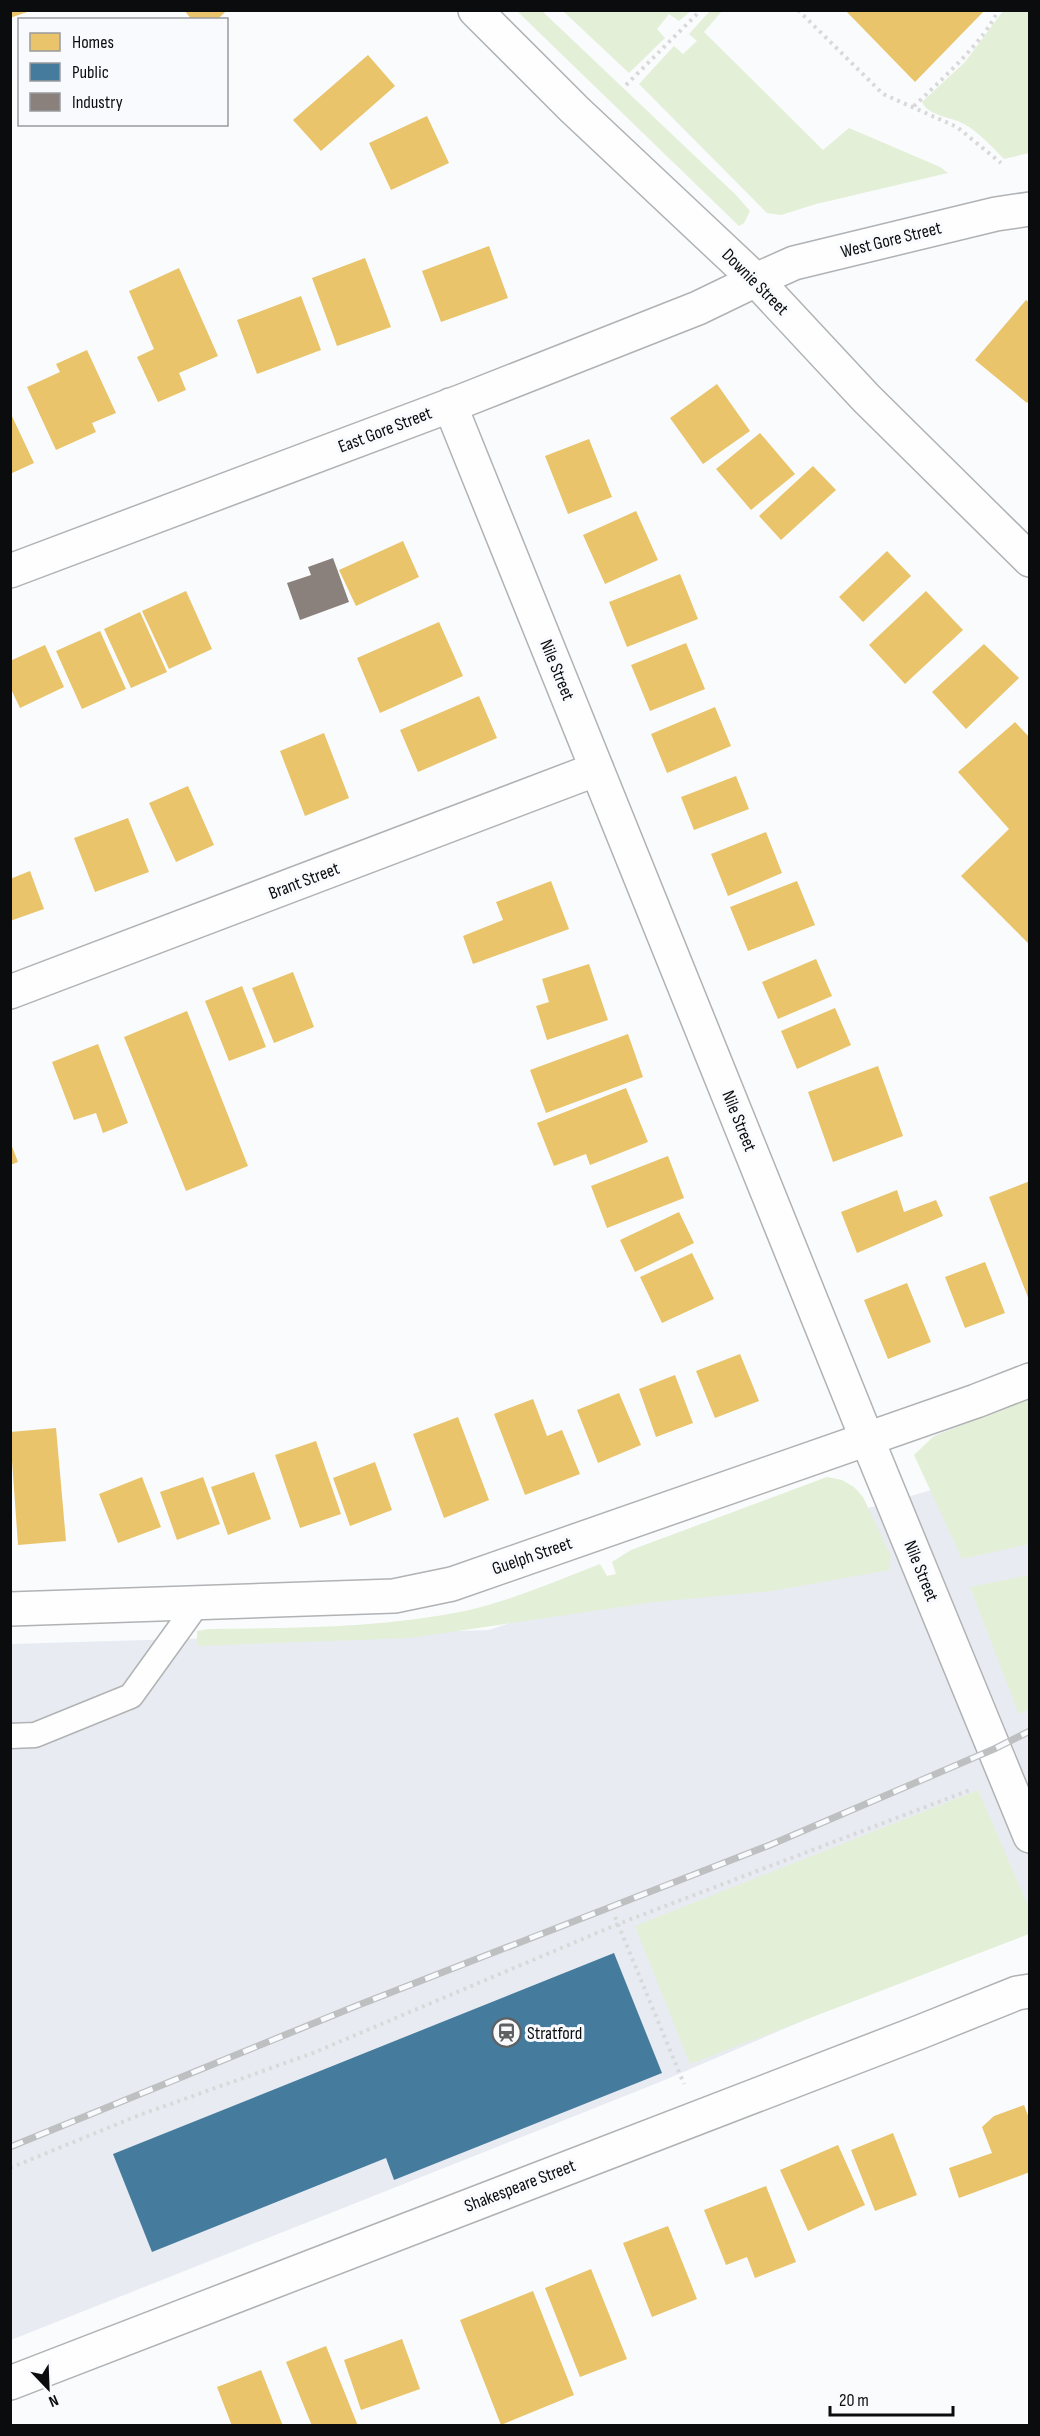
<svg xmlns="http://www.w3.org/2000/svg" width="1040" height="2436" font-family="'Sofia Sans Condensed',sans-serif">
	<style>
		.built { fill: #e8ecf2 }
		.green { fill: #e3efd6 }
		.homes { fill: #e9c46a }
		.public { fill: #457b9d }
		.industry { fill: #8a817c }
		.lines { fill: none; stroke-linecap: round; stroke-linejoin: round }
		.lane-casing { stroke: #b0b2b3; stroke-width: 27 }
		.street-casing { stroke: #b0b2b3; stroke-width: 36 }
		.secondary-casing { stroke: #b0b2b3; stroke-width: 36 }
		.path { stroke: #d9d9da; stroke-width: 4; stroke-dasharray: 3 4.5; stroke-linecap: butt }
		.lane { stroke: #fefeff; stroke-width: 24 }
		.street { stroke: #fefeff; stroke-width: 33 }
		.secondary { stroke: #fefeff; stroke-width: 33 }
		.rail-casing { stroke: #bebfc0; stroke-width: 7 }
		.rail { stroke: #f8fafe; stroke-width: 4.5; stroke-dasharray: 14; stroke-linecap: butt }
		.labels { text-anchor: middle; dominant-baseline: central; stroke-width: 6; stroke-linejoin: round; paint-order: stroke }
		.street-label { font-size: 18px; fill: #0b0c0d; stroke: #f8fafe }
		.poi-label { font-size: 18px; fill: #0b0c0d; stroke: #f8fafe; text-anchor: start }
	</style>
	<rect width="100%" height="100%" fill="#f9fbfd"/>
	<path class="built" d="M1029,1453v473h-5l-364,156 -649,258v-696l478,-14 281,-94 158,-45z"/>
	<path class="green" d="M517,11h25l195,185 13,15 -6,12 -5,3z
		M563,11v-1l128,1 -12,10 -10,-7 -12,15 8,9 -36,35z
		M710,11h12l-18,21 119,118 26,-22 91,39 8,6 -132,31 -35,11 -14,-2 -128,-129 35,-38 9,8 14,-13 -8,-7z
		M1003,11h27l-1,142 -25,6c-12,-12 -25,-27 -40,-35 -12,-7 -36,-8 -42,-22l43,-40z
		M1029,1398v146l-67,15 -48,-104 20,-19z
		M827,1477l15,3 12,7 9,10 28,59 -2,14 -117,21 -118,11 -244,36 -213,8v-15l12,-2c86,-1 172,-1 256,-18 46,-10 91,-30 135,-47l7,12 9,-2 -4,-12 19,-12z
		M1029,1575v134l-10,5 -49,-127z
		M978,1790l51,118v26l-339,130 -55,-138z"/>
	<path class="homes" d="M10,10h20v1l-20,7z
		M184,10h43l-10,10h-25z
		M845,10h140l-70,72z
		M368,55l27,31 -74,65 -28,-31z
		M427,116l22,47 -58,27 -22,-47z
		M489,246l19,52 -67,24 -19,-51z
		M365,258l26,69 -54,19 -25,-68z
		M179,268l39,88 -39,17 7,17 -28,12 -21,-45 17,-8 -25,-58z
		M301,296l20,54 -64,24 -20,-54z
		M1026,300l4,3v96l-3,4 -52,-43z
		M87,350l29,63 -24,10 4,9 -40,18 -29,-63 33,-15 -4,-8z
		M717,384l33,47 -47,33 -33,-46z
		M10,412l24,51 -24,11z
		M760,433l35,41 -44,36 -35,-41z
		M589,439l23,58 -44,17 -23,-58z
		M813,466l23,24 -55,50 -22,-24z
		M636,511l22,49 -53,24 -22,-49z
		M403,541l16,36 -63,29 -17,-36z
		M887,551l24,25 -48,46 -24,-25z
		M680,574l18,45 -71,28 -18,-45z
		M186,591l26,58 -43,20 -27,-58z
		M926,591l37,39 -58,54 -36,-39z
		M140,612l27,60 -36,16 -27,-59z
		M439,622l24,54 -83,37 -23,-55z
		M100,631l26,58 -44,20 -26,-58z
		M686,643l19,46 -55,22 -19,-46z
		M984,644l35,34 -53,51 -34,-37z
		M45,645l19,42 -44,21 -10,-21v-26z
		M479,696l18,42 -79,34 -18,-42z
		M715,707l16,39 -64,27 -16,-39z
		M1015,722l15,16v207l-69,-69 48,-47 -51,-57z
		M324,733l25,65 -44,18 -25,-65z
		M736,776l13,33 -55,21 -13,-33z
		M188,786l26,59 -38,17 -27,-59z
		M128,818l21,54 -54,20 -21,-54z
		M766,832l16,41 -54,23 -17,-42z
		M30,871l14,38 -34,12v-42z
		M551,881l18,48 -96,35 -10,-28 40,-16 -7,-18z
		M797,881l18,44 -67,26 -18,-44z
		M816,959l16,37 -54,23 -16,-37z
		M589,964l19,56 -61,20 -11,-34 13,-4 -7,-23z
		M293,972l21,55 -40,16 -22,-55z
		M242,986l24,61 -37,14 -24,-60z
		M835,1008l16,37 -54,24 -16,-38z
		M187,1011l61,155 -62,25 -62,-154z
		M628,1034l15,43 -97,36 -16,-43z
		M98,1044l30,79 -25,10 -7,-20 -22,7 -22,-58z
		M878,1066l25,70 -70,26 -25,-70z
		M626,1088l22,54 -58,23 -4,-11 -32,12 -17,-43z
		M11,1144l7,18 -8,3v-20z
		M668,1156l16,42 -77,30 -16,-42z
		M1030,1181v119h-1l-40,-103z
		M897,1190l7,22 32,-12 7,16 -86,37 -16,-41z
		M679,1212l15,31 -59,29 -15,-32z
		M692,1253l22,46 -52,24 -22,-46z
		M985,1262l20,51 -40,15 -20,-51z
		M907,1283l24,59 -43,17 -24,-59z
		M740,1354l19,47 -44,17 -19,-47z
		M675,1375l18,48 -37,14 -17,-48z
		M619,1393l22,52 -43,18 -21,-53z
		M533,1399l14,37 15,-6 18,44 -55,21 -31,-81z
		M458,1417l31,83 -45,18 -31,-84z
		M56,1428l10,113 -48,4 -8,-113z
		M316,1441l25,73 -41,14 -25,-73z
		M375,1462l17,48 -42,16 -17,-48z
		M254,1472l17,47 -43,16 -17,-48z
		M142,1477l19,50 -43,16 -19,-49z
		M203,1477l17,47 -43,16 -17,-48z
		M1024,2105l6,16v51l-71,26 -10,-30 43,-15 -10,-26 12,-11z
		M893,2133l24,62 -42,16 -24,-61z
		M838,2145l27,60 -57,26 -28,-61z
		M766,2186l30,76 -41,16 -8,-21 -21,8 -22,-55z
		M668,2226l29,73 -45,18 -29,-74z
		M591,2269l36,90 -47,18 -35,-89z
		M533,2291l41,104 -73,30 -41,-105z
		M402,2339l18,50 -59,21 -17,-50z
		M326,2346l32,80h-46l-26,-64z
		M261,2370l22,56h-51l-15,-39z"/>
	<path class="public" d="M614,1953l48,120 -268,107 -8,-22 -234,94 -39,-98z"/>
	<path class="industry" d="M333,558l16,44 -49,18 -13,-37 24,-8 -3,-8z"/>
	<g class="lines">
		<defs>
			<path id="lane" d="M10,1736l25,-1 96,-39 67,-93"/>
			<path id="street" d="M450,405l417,1034 163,397
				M10,571l452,-170 236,-93 58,-28
				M10,992l587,-223
				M10,1609l384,-13 58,-12 524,-183 54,-21"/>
			<path id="secondary" d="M475,10l99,99 182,171 110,118 164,162
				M756,280l38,-17 202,-49 34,-5
				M10,2383l910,-351 97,-39 13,-2"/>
		</defs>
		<use href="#lane" class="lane-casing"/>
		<use href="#street" class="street-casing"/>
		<use href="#secondary" class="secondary-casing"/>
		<path class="path" d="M798,10l85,84 74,33 44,36
			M626,85l75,-75
			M914,106c24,-23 72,-66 84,-96
			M615,1917l69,167
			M10,2168l127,-52 176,-63 305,-129 352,-134"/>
		<use href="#lane" class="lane"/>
		<use href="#street" class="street"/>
		<use href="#secondary" class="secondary"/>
		<defs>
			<path id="rail" d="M10,2147l346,-141 414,-161 224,-96 36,-18"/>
		</defs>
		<use href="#rail" class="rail-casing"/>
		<use href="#rail" class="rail"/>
	</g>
	<defs>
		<symbol id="station-ring" viewBox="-11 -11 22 22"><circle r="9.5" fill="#f8fafe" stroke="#5e6061" stroke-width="1.5"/><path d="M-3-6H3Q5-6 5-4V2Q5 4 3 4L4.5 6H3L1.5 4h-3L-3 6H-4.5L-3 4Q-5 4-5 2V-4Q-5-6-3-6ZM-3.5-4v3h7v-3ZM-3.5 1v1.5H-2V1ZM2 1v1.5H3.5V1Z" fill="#5e6061"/></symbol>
	</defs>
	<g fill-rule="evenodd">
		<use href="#station-ring" x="490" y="2016" width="33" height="33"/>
	</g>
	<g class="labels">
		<g class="street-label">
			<text transform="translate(891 240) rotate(-14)">West Gore Street</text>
			<text transform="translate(755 282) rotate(45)">Downie Street</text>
			<text transform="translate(385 430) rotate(-21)">East Gore Street</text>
			<text transform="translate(557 670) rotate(68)">Nile Street</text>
			<text transform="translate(304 881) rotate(-21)">Brant Street</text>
			<text transform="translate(739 1121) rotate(68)">Nile Street</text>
			<text transform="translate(532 1556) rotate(-19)">Guelph Street</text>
			<text transform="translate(921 1571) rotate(68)">Nile Street</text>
			<text transform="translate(520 2186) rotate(-21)">Shakespeare Street</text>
		</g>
		<g class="poi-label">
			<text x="527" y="2033">Stratford</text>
		</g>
	</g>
	<rect width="1040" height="2436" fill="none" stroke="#0b0c0d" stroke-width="24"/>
	<rect x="18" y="18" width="210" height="108" fill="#f8fafe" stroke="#999b9e" stroke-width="1.5"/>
	<rect x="30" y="33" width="30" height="18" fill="#e9c46a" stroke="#999b9e" stroke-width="1.5"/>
	<text x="72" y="48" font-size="18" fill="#0b0c0d">Homes</text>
	<rect x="30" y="63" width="30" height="18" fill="#457b9d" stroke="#999b9e" stroke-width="1.5"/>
	<text x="72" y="78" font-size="18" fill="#0b0c0d">Public</text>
	<rect x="30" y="93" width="30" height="18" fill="#8a817c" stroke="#999b9e" stroke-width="1.5"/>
	<text x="72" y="108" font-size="18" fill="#0b0c0d">Industry</text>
	<g transform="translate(48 2388) rotate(157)" stroke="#f8fafe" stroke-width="4.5" paint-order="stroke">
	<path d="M0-4.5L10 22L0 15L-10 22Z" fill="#0b0c0d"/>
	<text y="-9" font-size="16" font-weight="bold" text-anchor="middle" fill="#0b0c0d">N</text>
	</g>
	<path d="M830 2406v9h123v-9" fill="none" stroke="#0b0c0d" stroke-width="3"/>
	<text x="839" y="2406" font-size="18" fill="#0b0c0d" stroke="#f8fafe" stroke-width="4.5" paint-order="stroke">20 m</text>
</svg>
